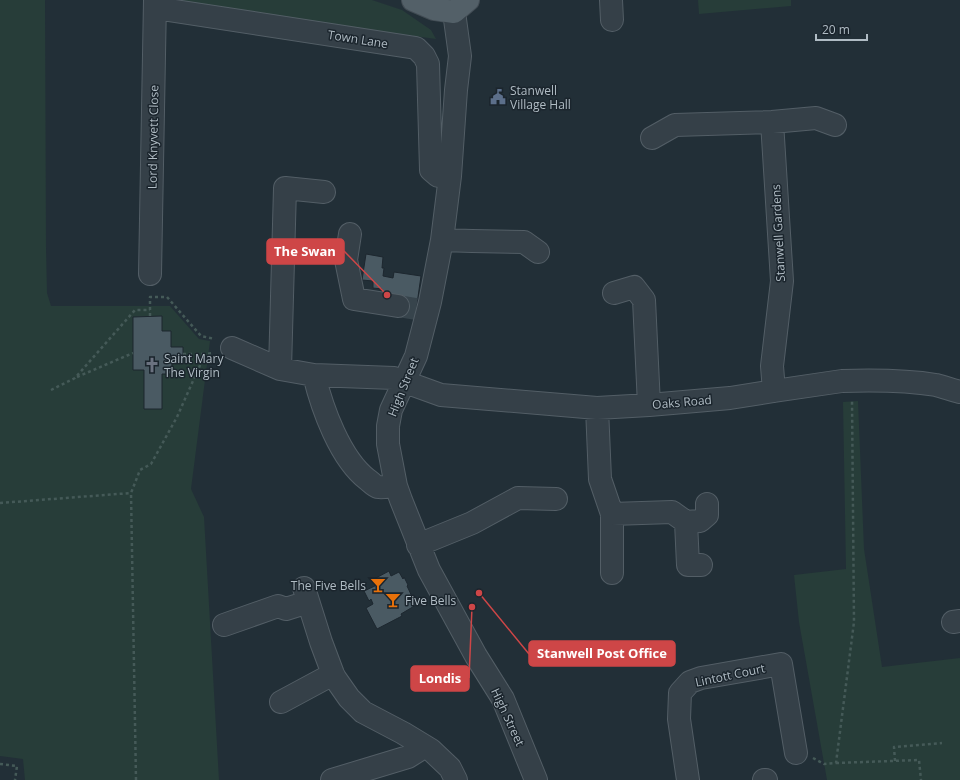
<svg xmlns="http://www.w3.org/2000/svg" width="960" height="780" font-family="'Open Sans',sans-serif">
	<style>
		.green { fill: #273d39 }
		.building { fill: #4a5a63; stroke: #1d272f }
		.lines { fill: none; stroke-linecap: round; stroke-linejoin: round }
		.minor-tunnel { stroke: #37444c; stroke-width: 22; stroke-dasharray: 22 11; stroke-linecap: butt }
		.minor-casing { stroke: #535e66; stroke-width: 24 }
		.major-casing { stroke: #424c54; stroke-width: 24 }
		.path { stroke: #455a58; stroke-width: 2.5; stroke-dasharray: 3 3; stroke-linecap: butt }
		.minor { stroke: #354048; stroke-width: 22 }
		.major { stroke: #536068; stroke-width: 22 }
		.labels { text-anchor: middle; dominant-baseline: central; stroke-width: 3; stroke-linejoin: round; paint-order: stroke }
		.street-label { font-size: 12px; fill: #b0bcc4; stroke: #1b252d }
		.poi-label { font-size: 12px; fill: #b0bcc4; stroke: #1b252d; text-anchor: start }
		.leader { fill: none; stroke: #ce4647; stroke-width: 1.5 }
		.callout-dot { fill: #ce4647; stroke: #1b252d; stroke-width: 1.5 }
		.callout { fill: #ce4647; stroke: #ce4647; stroke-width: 1.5 }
		.callout-label { font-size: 13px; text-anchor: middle; font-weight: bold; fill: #fff }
	</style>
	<rect width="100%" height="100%" fill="#222f37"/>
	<path class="green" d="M0,0h45l1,248 1,45 4,13h119l29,33 11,2 -19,148 13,28 15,263h-194l-2,-21 -23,-3z
		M180,0h192l30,10 29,20 5,9 -256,-35z
		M698,0h93v6l-92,8z
		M858,401l6,148 18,118 78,-9v122h-133l-28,-158 -5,-47 52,-6 -3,-167z"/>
	<path class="building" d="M366,254l17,3 -1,11h2l-1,8 10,2 1,-6 27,4 -4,28 -37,-5 2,-10 -9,-1v-7l-11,-1z
		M162,316v15h9v16h12v12l-11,1v14h-10v35h-18v-39h-11v-53z
		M389,571l2,5 8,-4 4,7 1,-2 4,8 -1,1 9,19 -15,9 1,2 -25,13 -11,-21 7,-4 -2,-5 -2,2 -5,-10 13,-6 -3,-6z"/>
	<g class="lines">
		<path class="minor-tunnel" d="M398,306l18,3"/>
		<defs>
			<path id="minor" d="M611,0l1,20
				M155,8l261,40 8,8 4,8 3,106 7,6h12
				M454,12l6,44 -4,34 -6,86 -8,64 -12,62 -14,54 -25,54 -3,16v18l8,42 5,14 28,70 47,86 27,43 33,81
				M772,122l10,159 -10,85 2,25
				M652,138l23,-13 97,-3 44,-4 19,7
				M350,234l-4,26 8,39 44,7
				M442,240l30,1 52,1 14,10
				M150,274l5,-274
				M614,293l20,-6 10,13 5,105
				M232,348l48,21 34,6 80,3 47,17 156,13 52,-3 81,-7 44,-7 68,-10c31,-1 63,-1 94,4 8,2 16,5 24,7
				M280,369l5,-181 39,4
				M314,375c8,33 26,84 54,105 3,2 6,6 10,7 5,1 13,-1 18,-1
				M597,408l3,71 12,35v59
				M612,514l60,-2 14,10 2,43h13
				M686,522l14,-1 7,-6v-11
				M418,545l54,-22 46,-25 38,1
				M304,588l17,54 12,32 2,4 14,20 14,14 40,21 28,17 19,18 6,12
				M953,622l7,-1
				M224,625l54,-19 8,3 22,-7
				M281,702l52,-28
				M332,780l76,-23 16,-10
				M688,780l-9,-61 1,-26 10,-11 11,-4 80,-14 15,89
				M764,780h2"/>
			<path id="major" d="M413,0l21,9 20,3 14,-12"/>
		</defs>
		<use href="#minor" class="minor-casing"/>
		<use href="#major" class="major-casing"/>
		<path class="path" d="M150,316v-19h17l34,39 14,3
			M183,354h22
			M77,377l56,-24
			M51,390l24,-12 60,-68h15
			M0,503l131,-10
			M813,758l11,6 12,-1 18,-141 -2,-223
			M895,761l-1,-14 48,-4
			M836,763l83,-3 2,20
			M0,764l17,2 -2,14
			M136,780l-5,-287 9,-23 11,-6 26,-47 28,-63 8,-1"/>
		<use href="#minor" class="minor"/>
		<use href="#major" class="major"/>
	</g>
	<defs>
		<symbol id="civic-bare" viewBox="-9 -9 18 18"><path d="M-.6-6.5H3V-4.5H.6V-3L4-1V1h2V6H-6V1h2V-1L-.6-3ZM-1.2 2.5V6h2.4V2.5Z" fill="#5c6f8a" stroke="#1b252d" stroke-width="2.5" paint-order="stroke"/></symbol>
		<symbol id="church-bare" viewBox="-9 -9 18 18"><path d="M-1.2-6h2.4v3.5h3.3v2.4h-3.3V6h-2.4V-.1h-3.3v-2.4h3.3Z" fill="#6b7280" stroke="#1b252d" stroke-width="2.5" paint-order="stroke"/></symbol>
		<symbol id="bar-bare" viewBox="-9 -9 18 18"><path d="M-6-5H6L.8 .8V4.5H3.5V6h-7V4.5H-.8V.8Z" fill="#e8710a" stroke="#1b252d" stroke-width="2.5" paint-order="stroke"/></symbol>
	</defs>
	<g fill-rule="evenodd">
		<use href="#civic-bare" x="487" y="86" width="22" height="22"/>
		<use href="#church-bare" x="141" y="354" width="22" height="22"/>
		<use href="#bar-bare" x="367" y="574" width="22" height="22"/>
		<use href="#bar-bare" x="382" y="589" width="22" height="22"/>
	</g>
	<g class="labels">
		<g class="street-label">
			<text transform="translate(358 39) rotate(9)">Town Lane</text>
			<text transform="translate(153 137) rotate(-89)">Lord Knyvett Close</text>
			<text transform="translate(778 233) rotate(-93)">Stanwell Gardens</text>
			<text transform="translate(403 387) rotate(-68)">High Street</text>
			<text transform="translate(682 402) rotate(-5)">Oaks Road</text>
			<text transform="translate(730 675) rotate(-12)">Lintott Court</text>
			<text transform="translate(508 717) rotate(65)">High Street</text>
		</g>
		<g class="poi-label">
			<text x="510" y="90">Stanwell<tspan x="510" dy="14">Village Hall</tspan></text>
			<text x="164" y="358">Saint Mary<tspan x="164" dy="14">The Virgin</tspan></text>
			<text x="366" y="585" text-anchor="end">The Five Bells</text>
			<text x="405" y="600">Five Bells</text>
		</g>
	</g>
	<path class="leader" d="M387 295L344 251M479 593L529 654M472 607L469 678"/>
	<g class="callout-dot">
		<circle cx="387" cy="295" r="4"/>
		<circle cx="479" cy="593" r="4"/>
		<circle cx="472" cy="607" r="4"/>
	</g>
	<g class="callout">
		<rect x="267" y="239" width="77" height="25" rx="4"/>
		<rect x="529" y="641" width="146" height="25" rx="4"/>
		<rect x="411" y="666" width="58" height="25" rx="4"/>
	</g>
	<g class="callout-label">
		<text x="305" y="256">The Swan</text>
		<text x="602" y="658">Stanwell Post Office</text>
		<text x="440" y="683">Londis</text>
	</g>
	<path d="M816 34v6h51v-6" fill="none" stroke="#b0bcc4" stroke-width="2"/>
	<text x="822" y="34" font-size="12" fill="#b0bcc4" stroke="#1b252d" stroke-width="3" paint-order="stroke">20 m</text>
</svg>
